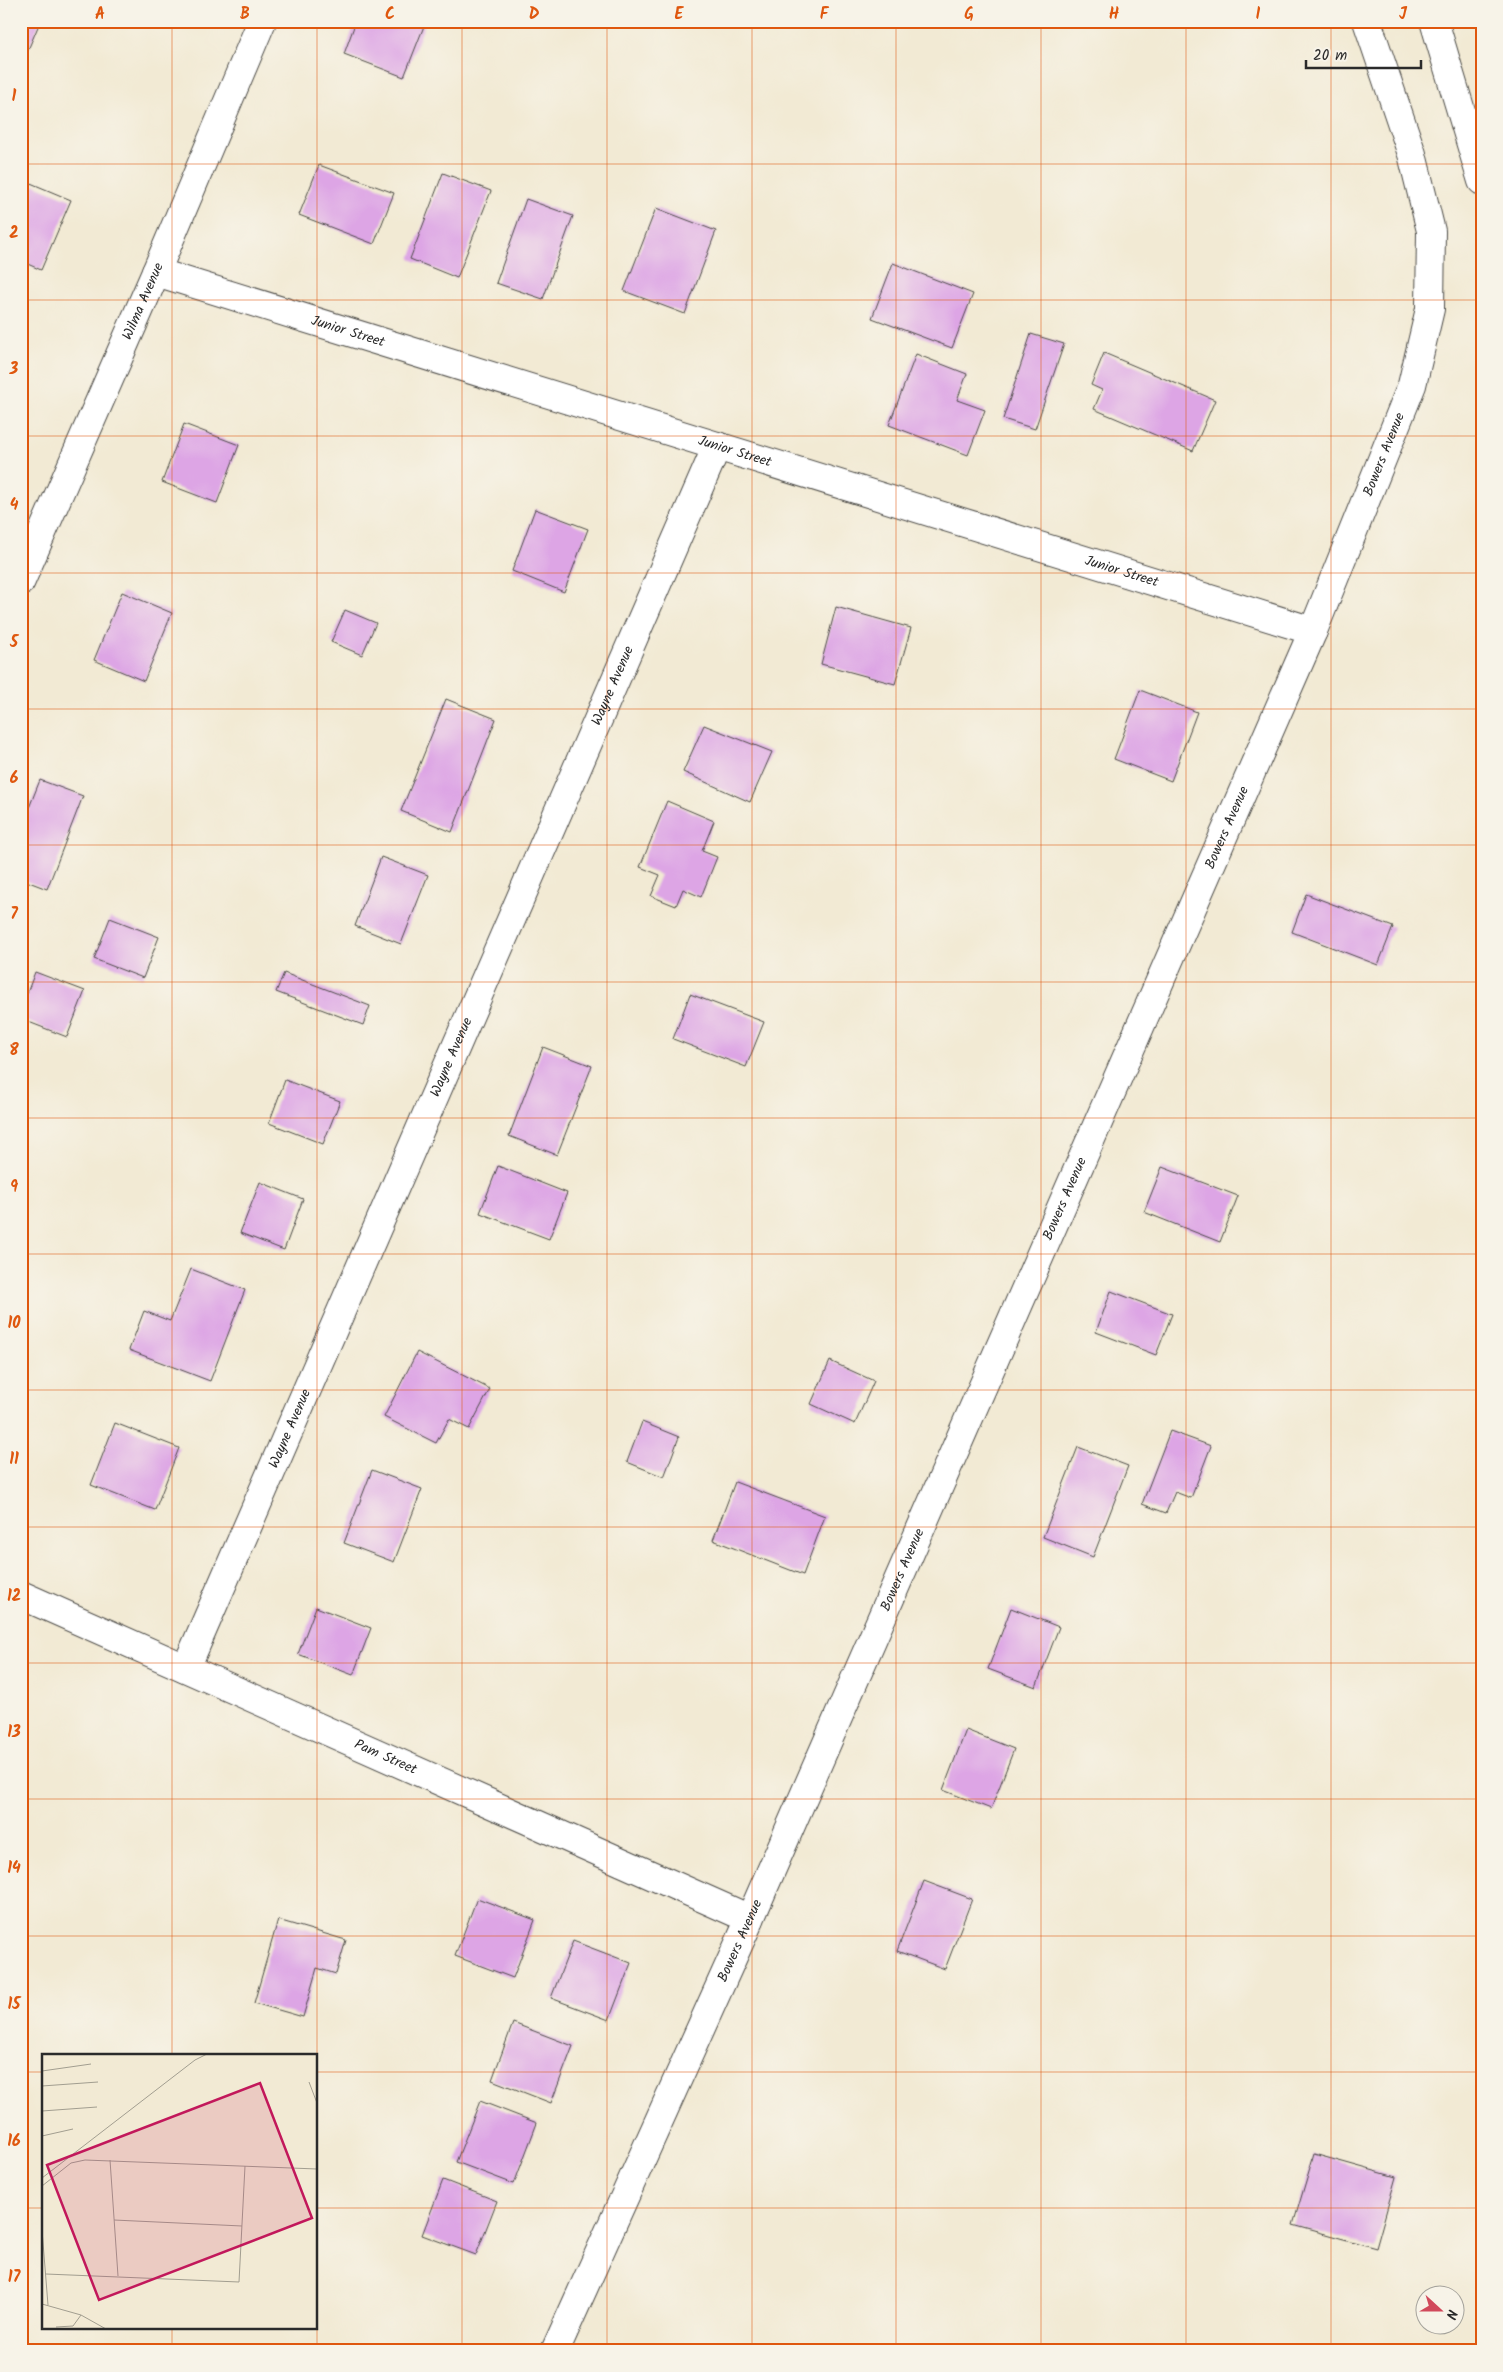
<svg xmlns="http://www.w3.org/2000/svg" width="1503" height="2372" font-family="Kalam,sans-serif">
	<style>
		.building { fill: #dda5e5 }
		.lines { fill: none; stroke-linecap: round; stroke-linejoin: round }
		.minor-casing { stroke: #494844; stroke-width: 30 }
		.minor { stroke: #fff; stroke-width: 28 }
		.grid { fill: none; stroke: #df570e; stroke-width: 1; stroke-opacity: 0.55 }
		.labels { text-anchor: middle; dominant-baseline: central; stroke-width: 4.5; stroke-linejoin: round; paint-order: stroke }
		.street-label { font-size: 14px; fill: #2b2b2b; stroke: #f7f3e8 }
		.inset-road { fill: none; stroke: #a29e90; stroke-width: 1 }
		.view { fill: #c2185b; fill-opacity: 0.15; stroke: #c2185b; stroke-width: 2.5 }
		.inset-edge { fill: none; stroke: #2b2b2b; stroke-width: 2.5 }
		.neatline { fill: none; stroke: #df570e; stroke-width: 2 }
		.grid-label { font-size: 16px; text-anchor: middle; font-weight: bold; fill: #df570e }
	</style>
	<rect width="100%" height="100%" fill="#f7f3e8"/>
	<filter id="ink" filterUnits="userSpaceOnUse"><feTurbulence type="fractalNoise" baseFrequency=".02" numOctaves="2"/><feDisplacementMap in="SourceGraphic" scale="10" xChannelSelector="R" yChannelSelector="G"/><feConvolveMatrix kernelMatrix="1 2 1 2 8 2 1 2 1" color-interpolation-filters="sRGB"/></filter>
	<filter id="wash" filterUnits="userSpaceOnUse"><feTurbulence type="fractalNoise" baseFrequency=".0096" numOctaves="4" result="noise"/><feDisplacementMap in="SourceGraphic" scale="20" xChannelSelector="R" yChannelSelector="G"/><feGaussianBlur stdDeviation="1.12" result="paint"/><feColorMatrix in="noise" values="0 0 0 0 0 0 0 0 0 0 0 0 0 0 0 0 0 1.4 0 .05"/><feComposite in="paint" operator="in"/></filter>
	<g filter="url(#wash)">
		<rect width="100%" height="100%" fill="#f2ead4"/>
		<g id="blocks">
			<path class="building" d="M21,21l19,1 -19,44z
				M356,21h70l-22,56 -60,-23z
				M319,165l75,28 -20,51 -75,-29z
				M443,173l48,18 -34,87 -47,-19z
				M21,179l50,21 -30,70 -20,-9z
				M526,199l47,17 -30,83 -47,-16z
				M656,208l60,23 -31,83 -61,-23z
				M893,263l80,31 -21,54 -80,-30z
				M1031,334l33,10 -29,85 -32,-10z
				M1104,353l111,47 -22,51 -99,-42 8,-19 -11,-5z
				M916,354l51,20 -10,26 28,10 -17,45 -79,-30z
				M184,424l55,21 -22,58 -55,-21z
				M535,509l53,20 -24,63 -52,-21z
				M122,592l50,21 -28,68 -50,-21z
				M836,607l75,21 -16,56 -74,-20z
				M345,610l31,13 -14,32 -31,-13z
				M1140,690l57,22 -26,69 -57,-22z
				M446,699l50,20 -44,113 -51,-21z
				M704,725l68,27 -22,50 -67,-30z
				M40,780l43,16 -36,93 -26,-10v-51z
				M667,801l47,20 -12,30 15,6 -16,40 -18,-8 -7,17 -25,-10 9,-21 -20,-8z
				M381,857l47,18 -27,69 -46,-18z
				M1306,894l87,33 -15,38 -86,-33z
				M110,918l49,19 -16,41 -49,-19z
				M35,972l50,19 -18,46 -46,-18v-10z
				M284,973l86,33 -7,19 -87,-33z
				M690,994l74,28 -18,45 -73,-28z
				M543,1047l49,19 -35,89 -48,-19z
				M285,1080l55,21 -17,43 -54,-21z
				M498,1166l69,27 -18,46 -69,-26z
				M1162,1167l76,29 -18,46 -76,-30z
				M260,1182l43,17 -19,51 -44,-17z
				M191,1269l54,21 -35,91 -81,-31 15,-39 26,10z
				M1111,1291l61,23 -16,41 -60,-23z
				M417,1352l73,37 -21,40 -20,-10 -13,24 -52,-26z
				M830,1361l44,20 -19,43 -44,-20z
				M642,1422l37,15 -15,40 -37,-15z
				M115,1423l64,25 -24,62 -64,-25z
				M1170,1431l41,15 -20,52 -16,-6 -9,21 -24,-9z
				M1078,1447l50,19 -35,91 -50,-20z
				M372,1470l50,19 -28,73 -50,-19z
				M735,1482l90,34 -22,59 -90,-35z
				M316,1607l55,21 -18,47 -55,-21z
				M1011,1608l48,19 -23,60 -48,-18z
				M966,1730l48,19 -23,60 -48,-19z
				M924,1881l48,18 -27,70 -48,-18z
				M477,1898l58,22 -22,58 -58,-22z
				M278,1920l68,20 -10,34 -19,-6 -14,49 -49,-14z
				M573,1941l58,22 -22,57 -58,-22z
				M513,2023l60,23 -22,57 -59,-23z
				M480,2101l57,22 -23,61 -58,-22z
				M1314,2154l82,23 -20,71 -83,-23z
				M443,2180l54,21 -21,54 -54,-20z"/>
		</g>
	</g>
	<g filter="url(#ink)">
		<use href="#blocks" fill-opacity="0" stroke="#494844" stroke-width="1"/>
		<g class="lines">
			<defs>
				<g id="minor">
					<path d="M1434,21l48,160"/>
					<path id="s1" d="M156,272l1157,359"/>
					<path id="s2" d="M21,581l135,-309 106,-251"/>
					<path id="s3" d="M21,1595l729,324"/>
					<path id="s4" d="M186,1668l531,-1222"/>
					<path id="s5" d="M555,2351l195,-432 563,-1288 99,-246 18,-76 1,-78 -19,-77 -45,-133"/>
				</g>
			</defs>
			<use href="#minor" class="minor-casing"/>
			<use href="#minor" class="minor"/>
		</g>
	</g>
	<path class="grid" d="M172,21v2035M317,21v2330M462,21v2330M607,21v2330M752,21v2330M896,21v2330M1041,21v2330M1186,21v2330M1331,21v2330M21,164h1461M21,300h1461M21,436h1461M21,573h1461M21,709h1461M21,845h1461M21,982h1461M21,1118h1461M21,1254h1461M21,1390h1461M21,1527h1461M21,1663h1461M21,1799h1461M21,1936h1461M21,2072h23M316,2072h1166M21,2208h23M316,2208h1166M172,2328v23"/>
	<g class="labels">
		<g class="street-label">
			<text stroke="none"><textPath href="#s2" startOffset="305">Wilma Avenue</textPath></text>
			<text stroke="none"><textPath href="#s1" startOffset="201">Junior Street</textPath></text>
			<text stroke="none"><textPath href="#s1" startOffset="606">Junior Street</textPath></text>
			<text stroke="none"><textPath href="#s5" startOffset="2070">Bowers Avenue</textPath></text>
			<text stroke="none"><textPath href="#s1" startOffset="1011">Junior Street</textPath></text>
			<text stroke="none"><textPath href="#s4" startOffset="1071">Wayne Avenue</textPath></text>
			<text stroke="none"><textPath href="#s5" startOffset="1665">Bowers Avenue</textPath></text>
			<text stroke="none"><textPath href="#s4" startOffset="666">Wayne Avenue</textPath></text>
			<text stroke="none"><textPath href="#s5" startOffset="1260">Bowers Avenue</textPath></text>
			<text stroke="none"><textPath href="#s4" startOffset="261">Wayne Avenue</textPath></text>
			<text stroke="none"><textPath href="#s5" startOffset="855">Bowers Avenue</textPath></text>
			<text stroke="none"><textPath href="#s3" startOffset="399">Pam Street</textPath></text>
			<text stroke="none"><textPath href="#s5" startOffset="450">Bowers Avenue</textPath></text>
		</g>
	</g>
	<g transform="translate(42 2054)">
		<rect width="275" height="275" fill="#f2ead4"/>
		<path class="inset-road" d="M0,17l49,-7M267,28l8,21M0,32l56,-4M0,57l55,-4M0,82l31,-7M68,106l8,116M0,124l153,-118 12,-6M0,132l29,-23 14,-3 232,9M72,166l128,6M0,176l6,75M4,220l193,8 6,-116M0,250l39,11 25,14M14,273l17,-1 8,-11"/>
		<path class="view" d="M218,29l52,135 -213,82 -52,-135z"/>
		<rect width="275" height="275" class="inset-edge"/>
	</g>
	<rect width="1503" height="2372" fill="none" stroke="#f7f3e8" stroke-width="55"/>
	<g transform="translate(1440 2310) rotate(111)"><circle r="24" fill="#f7f3e8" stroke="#a5a39c"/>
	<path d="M0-4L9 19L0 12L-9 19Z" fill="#d1495b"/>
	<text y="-8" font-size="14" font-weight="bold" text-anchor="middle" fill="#2b2b2b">N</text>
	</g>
	<path d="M1306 60v8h115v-8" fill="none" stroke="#2b2b2b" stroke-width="2.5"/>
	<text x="1313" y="60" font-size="15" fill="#2b2b2b" stroke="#f7f3e8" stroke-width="4" paint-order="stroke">20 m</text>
	<rect x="28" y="28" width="1448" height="2316" class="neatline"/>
	<g class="grid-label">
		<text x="100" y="19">A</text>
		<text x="245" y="19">B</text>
		<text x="390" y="19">C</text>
		<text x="534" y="19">D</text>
		<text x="679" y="19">E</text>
		<text x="824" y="19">F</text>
		<text x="969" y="19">G</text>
		<text x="1114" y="19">H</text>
		<text x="1258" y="19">I</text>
		<text x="1403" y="19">J</text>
		<text x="14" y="101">1</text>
		<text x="14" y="238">2</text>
		<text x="14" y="374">3</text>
		<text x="14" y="510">4</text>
		<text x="14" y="647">5</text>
		<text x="14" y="783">6</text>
		<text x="14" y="919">7</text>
		<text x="14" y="1055">8</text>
		<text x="14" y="1192">9</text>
		<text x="14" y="1328">10</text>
		<text x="14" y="1464">11</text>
		<text x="14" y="1601">12</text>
		<text x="14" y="1737">13</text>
		<text x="14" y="1873">14</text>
		<text x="14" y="2009">15</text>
		<text x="14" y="2146">16</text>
		<text x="14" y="2282">17</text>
	</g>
</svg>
